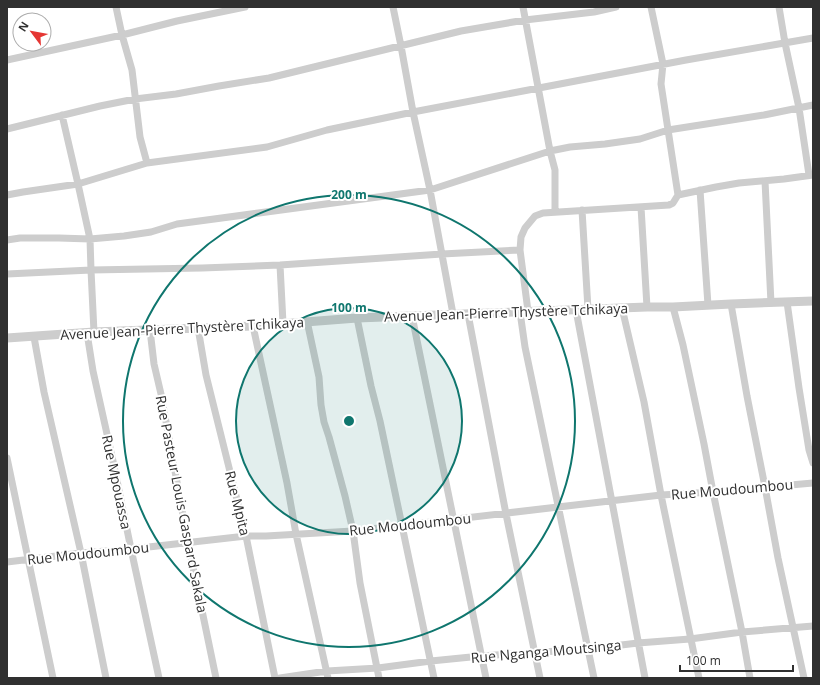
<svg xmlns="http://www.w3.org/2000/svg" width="820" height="685" font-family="'Open Sans',sans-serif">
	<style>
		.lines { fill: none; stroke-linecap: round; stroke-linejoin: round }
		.minor { stroke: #cdcdcd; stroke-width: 7 }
		.tertiary { stroke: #cdcdcd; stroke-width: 9 }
		.ring { fill: none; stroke: #0f766e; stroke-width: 2 }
		.labels { text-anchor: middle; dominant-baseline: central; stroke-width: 4; stroke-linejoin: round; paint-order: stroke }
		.street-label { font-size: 14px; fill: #303030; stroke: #fff }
		.centre { fill: #0f766e; stroke: #fff; stroke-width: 2 }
		.ring-label { font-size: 12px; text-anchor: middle; font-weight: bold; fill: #0f766e; stroke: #fff; stroke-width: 4; stroke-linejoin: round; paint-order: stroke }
	</style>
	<rect width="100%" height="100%" fill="#fff"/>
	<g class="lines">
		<path class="minor" d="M116,7l6,28 10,35 8,67 7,26
			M393,7l8,39 12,66 17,78 23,124
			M523,7l27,144 5,19v42
			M651,7l12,57 -2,20 17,111
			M779,7l6,36 14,65 10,67
			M7,60l115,-25 55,-14 68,-14
			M62,115l16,69 12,55 1,31 3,62
			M7,129l93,-23 35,-7 41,-5 43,-8 50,-8 192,-47 64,-11 69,-8 22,-5
			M765,181l6,122
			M700,190l8,115
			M7,195l16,-3 55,-8 69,-21 120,-16 60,-17 86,-18 273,-52 127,-22
			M641,207l6,100
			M582,210l6,99
			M7,240l13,-2h39l31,1 34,-3 27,-4 26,-8 253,-34 120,-39 20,-4 35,-3 35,-5 28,-9 96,-15 49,-10
			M280,265l3,58
			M7,274l84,-4 111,-2 78,-3 162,-11 78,-4
			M787,302l12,86 10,62 4,13
			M731,304l16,92 18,91 13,71 26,120
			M673,307l10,38 21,99 9,48 29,140 8,46
			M622,308l22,94 17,93 38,183
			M576,310l69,368
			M528,311l-8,-61 1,-13 4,-9 10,-12 8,-3 126,-8 4,-2 5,-8 38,-8 23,-4 45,-4 29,-4
			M520,312l5,35 69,331
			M468,314l38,200 34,164
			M412,316l74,362
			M357,318l14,68 9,35 54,257
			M307,321l12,56 2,28 3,17 5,15 16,59 8,35 7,52 19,95
			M253,326l34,157 9,51 32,144
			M198,328l8,47 40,161 29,142
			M150,330l4,34 7,30 27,149 28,135
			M87,333l6,38 20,90 18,88 28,129
			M34,337l10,55 37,161 25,125
			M7,458l46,220
			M7,562l74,-9 50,-4 115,-13h20l87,-5 308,-36 52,-3 100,-9
			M280,678l47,-7 51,-3 53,-7 50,-5 107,-7 50,-6 52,-4 52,-7 71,-6"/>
		<path class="tertiary" d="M7,338l87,-6 159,-6 104,-8 290,-11h26l58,-3 82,-3"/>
	</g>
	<circle cx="349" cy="421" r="113" fill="#0f766e" fill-opacity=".12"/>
	<g class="ring">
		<circle cx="349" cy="421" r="113"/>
		<circle cx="349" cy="421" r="226"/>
	</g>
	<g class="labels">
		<g class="street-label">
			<text transform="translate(506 312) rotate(-2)">Avenue Jean-Pierre Thystère Tchikaya</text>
			<text transform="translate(182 328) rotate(-3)">Avenue Jean-Pierre Thystère Tchikaya</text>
			<text transform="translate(117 482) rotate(78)">Rue Mpouassa</text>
			<text transform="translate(732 489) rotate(-5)">Rue Moudoumbou</text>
			<text transform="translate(238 503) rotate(76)">Rue Mpita</text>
			<text transform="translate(182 504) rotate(79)">Rue Pasteur Louis Gaspard Sakala</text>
			<text transform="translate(410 524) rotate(-6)">Rue Moudoumbou</text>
			<text transform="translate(88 553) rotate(-6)">Rue Moudoumbou</text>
			<text transform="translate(546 651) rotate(-5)">Rue Nganga Moutsinga</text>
		</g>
	</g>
	<circle cx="349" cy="421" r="6" class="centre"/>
	<g class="ring-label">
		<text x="349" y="199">200 m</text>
		<text x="349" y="312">100 m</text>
	</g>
	<rect width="820" height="685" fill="none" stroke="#303030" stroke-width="16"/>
	<g transform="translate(32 32) rotate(302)"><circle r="19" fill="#ffffff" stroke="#acacac"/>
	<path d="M0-3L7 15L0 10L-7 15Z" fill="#e53633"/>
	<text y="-6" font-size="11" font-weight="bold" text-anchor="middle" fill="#303030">N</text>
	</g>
	<path d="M680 665v6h113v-6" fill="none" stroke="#303030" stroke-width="2"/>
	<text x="686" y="665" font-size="12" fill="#303030" stroke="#ffffff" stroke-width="3" paint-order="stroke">100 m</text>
</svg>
